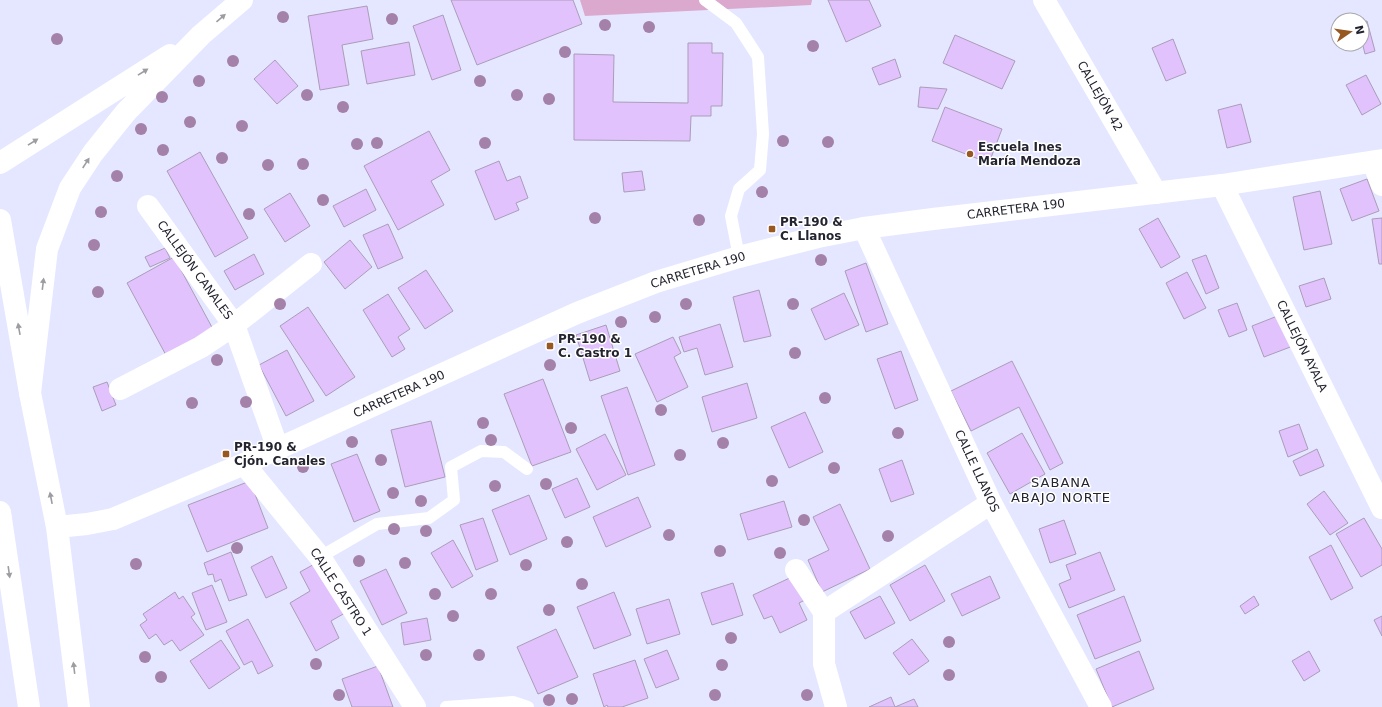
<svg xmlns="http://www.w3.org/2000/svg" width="1382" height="707" font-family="'DejaVu Sans',sans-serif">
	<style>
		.green { fill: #dba8ce }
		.building { fill: #e1c2fd; stroke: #ab9db8 }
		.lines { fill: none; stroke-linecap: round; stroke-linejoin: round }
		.lane { stroke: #fff; stroke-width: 12 }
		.street { stroke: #fff; stroke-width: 22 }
		.secondary { stroke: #fff; stroke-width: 22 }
		.highway { stroke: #fff; stroke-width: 22 }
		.tree { fill: #a481a9 }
		.oneway { fill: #9c9ca1 }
		.poi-dot { fill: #985822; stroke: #fff; stroke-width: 1.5 }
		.labels { text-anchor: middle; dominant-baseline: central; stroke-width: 3; stroke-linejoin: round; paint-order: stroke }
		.street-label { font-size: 12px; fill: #23242f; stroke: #fff }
		.poi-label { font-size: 12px; font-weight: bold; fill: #23242f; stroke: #fff; text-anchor: start }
		.neighbourhood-label { font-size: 13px; letter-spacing: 1px; fill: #23242f; stroke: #fff }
	</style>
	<rect width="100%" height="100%" fill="#e4e7ff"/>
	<path class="green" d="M580,0h232l-1,5 -226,11z"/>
	<path class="building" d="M451,0h122l9,24 -105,41z
		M828,0h41l12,26 -35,16z
		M367,6l6,33 -31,6 7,40 -29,5 -12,-74z
		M443,15l18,55 -29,10 -19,-54z
		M1367,21l8,30 -10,3 -3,-12v-20z
		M955,35l60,26 -13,28 -59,-26z
		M1173,39l13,34 -20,8 -14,-33z
		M409,42l6,33 -48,9 -6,-33z
		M688,43h24v10h11l-1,53h-11v10h-20l-1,25 -116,-1v-86l40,1 -1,47 75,1z
		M895,59l6,18 -22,8 -7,-17z
		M275,60l23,26 -21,18 -23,-25z
		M1366,75l15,29 -19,11 -16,-30z
		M920,87l27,2 -9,20 -20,-2z
		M1241,104l10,38 -24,6 -9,-38z
		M945,107l57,22 -13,34 -57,-22z
		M429,131l21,39 -19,11 13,24 -46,25 -34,-64z
		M200,152l48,86 -33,19 -48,-86z
		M499,161l8,20 13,-5 8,22 -12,5 3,7 -24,10 -20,-49z
		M642,171l3,19 -21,2 -2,-19z
		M1367,179l12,32 -27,10 -12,-32z
		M366,189l10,21 -32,17 -11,-21z
		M1320,191l12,53 -28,6 -11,-53z
		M290,193l20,33 -25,16 -21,-33z
		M1158,218l22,39 -19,11 -22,-39z
		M1382,218v46h-3l-7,-45z
		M388,224l15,34 -25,11 -15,-34z
		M350,240l22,27 -27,22 -21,-27z
		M165,248l5,10 -20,9 -5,-10z
		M254,254l10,20 -29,16 -11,-19z
		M1206,255l13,33 -13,6 -14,-34z
		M174,257l40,74 -47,26 -40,-74z
		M866,263l22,61 -22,8 -21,-61z
		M426,270l27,41 -28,18 -27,-41z
		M1187,272l19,36 -22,11 -18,-36z
		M1324,278l7,21 -25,8 -7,-21z
		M759,290l12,46 -27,6 -11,-45z
		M844,293l15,32 -34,15 -14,-31z
		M388,294l22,35 -12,8 7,12 -13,8 -29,-47z
		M1237,303l10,27 -18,7 -11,-27z
		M308,307l47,70 -29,19 -46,-70z
		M1280,315l13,31 -29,11 -12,-31z
		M720,324l13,43 -28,8 -8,-27 -13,4 -5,-15z
		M606,325l14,46 -30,10 -14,-46z
		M673,337l8,16 -7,4 14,30 -31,15 -22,-48z
		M287,350l27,51 -28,15 -27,-51z
		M901,351l17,49 -23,9 -18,-50z
		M1012,361l51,102 -13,7 -31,-63 -48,24 -20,-40z
		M543,379l28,73 -39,14 -28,-72z
		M107,382l9,23 -14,6 -9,-24z
		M747,383l10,35 -45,14 -10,-35z
		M627,387l28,78 -27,10 -27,-79z
		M805,412l18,40 -34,16 -18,-41z
		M431,421l14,56 -40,10 -14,-57z
		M1299,424l9,25 -20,8 -9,-26z
		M1022,433l23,41 -35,20 -23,-41z
		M605,434l21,41 -29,15 -21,-41z
		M1317,449l7,17 -24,10 -7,-15z
		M357,454l23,57 -26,11 -23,-58z
		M902,460l12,34 -23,8 -12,-33z
		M577,478l13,29 -25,11 -13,-29z
		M250,481l18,47 -61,24 -19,-47z
		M1324,491l24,32 -18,12 -23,-31z
		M529,495l18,44 -37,16 -18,-45z
		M638,497l13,30 -45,20 -13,-30z
		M784,501l8,26 -44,13 -8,-26z
		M840,504l30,65 -48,23 -14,-32 21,-10 -16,-33z
		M483,518l15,43 -22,9 -16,-45z
		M1364,518l18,31v16l-21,12 -25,-43z
		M1064,520l12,34 -26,9 -11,-34z
		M453,540l20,36 -21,12 -21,-35z
		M1331,545l22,43 -22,12 -22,-43z
		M231,552l16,43 -18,6 -8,-22 -6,3 -2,-8 -5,1 -4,-12z
		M1100,552l15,38 -46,18 -10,-24 12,-5 -5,-14z
		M272,556l15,32 -21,10 -15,-31z
		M318,562l27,51 -14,8 8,17 -23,13 -26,-48 20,-12 -10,-19z
		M925,565l20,36 -35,20 -20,-36z
		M386,569l21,44 -25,12 -22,-44z
		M794,576l11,24 -6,3 8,17 -27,13 -8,-17 -8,3 -11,-24z
		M990,576l10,22 -38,18 -11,-22z
		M733,583l10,32 -31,10 -11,-32z
		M212,585l15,37 -21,8 -14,-37z
		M175,592l4,7 4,-3 12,18 -4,3 13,18 -24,16 -8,-11 -8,5 -8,-11 -7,5 -9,-14 7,-5 -4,-6z
		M614,592l17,43 -37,14 -17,-42z
		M880,596l15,27 -30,16 -15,-27z
		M1124,596l17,45 -46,18 -18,-44z
		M1254,596l5,9 -14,9 -5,-8z
		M669,599l11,35 -33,10 -11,-35z
		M1382,616v20l-8,-16z
		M427,618l4,22 -27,5 -3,-22z
		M248,619l25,47 -15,8 -6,-13 -8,4 -18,-34z
		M556,629l22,48 -40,17 -21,-47z
		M912,639l17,22 -20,14 -16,-22z
		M221,640l19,28 -31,21 -19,-28z
		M667,650l12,29 -23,9 -12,-29z
		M1139,651l15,38 -42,18 -16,-38z
		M1309,651l11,20 -16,10 -12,-20z
		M635,660l13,38 -26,9h-14l-1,-2 -3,2 -11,-33z
		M378,666l15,41h-41l-10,-28z
		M891,697l4,10h-26z
		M914,699l4,8h-23z"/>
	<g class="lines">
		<path class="lane" d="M705,0l31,23 22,34 5,77 -3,36 -21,19 -8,27 8,41
			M320,557l57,-33 52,-6 25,-18 -3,-33 30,-16 23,1 23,17
			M446,707l67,-5 15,5"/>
		<path class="street" d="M1044,0l112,193
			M1373,162l9,23
			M1222,185l160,323
			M148,206l86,119 44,124
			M864,228l127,275 110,204
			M120,389l81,-42 33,-22 77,-61
			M244,464l76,93 95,150
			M796,570l28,42
			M836,707l-12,-43v-52l167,-109"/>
		<path class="secondary" d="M0,220l30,173 27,134 22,180
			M0,512l29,195
			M57,527l30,-3 26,-5 131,-55 333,-151 79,-31 83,-25 79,-20 46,-9 69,-9 289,-34 160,-25"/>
		<path class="highway" d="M0,163l170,-108
			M30,393l17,-144 23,-61 23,-35 33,-41 75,-77 41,-35
			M0,518l1,1"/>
	</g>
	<g class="tree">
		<circle cx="283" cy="17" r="6"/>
		<circle cx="392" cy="19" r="6"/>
		<circle cx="605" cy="25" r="6"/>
		<circle cx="649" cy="27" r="6"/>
		<circle cx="57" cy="39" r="6"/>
		<circle cx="813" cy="46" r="6"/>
		<circle cx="565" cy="52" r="6"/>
		<circle cx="233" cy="61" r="6"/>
		<circle cx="199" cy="81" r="6"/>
		<circle cx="480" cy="81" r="6"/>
		<circle cx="307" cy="95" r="6"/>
		<circle cx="517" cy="95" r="6"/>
		<circle cx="162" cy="97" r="6"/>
		<circle cx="549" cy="99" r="6"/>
		<circle cx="343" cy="107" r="6"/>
		<circle cx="190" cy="122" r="6"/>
		<circle cx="242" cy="126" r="6"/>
		<circle cx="141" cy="129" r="6"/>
		<circle cx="783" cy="141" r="6"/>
		<circle cx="828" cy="142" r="6"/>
		<circle cx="377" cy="143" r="6"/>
		<circle cx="485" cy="143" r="6"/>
		<circle cx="357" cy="144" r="6"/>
		<circle cx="163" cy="150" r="6"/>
		<circle cx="222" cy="158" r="6"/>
		<circle cx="303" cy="164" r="6"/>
		<circle cx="268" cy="165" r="6"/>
		<circle cx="117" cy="176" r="6"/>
		<circle cx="762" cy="192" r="6"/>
		<circle cx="323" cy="200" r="6"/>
		<circle cx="101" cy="212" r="6"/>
		<circle cx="249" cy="214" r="6"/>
		<circle cx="595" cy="218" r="6"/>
		<circle cx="699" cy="220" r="6"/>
		<circle cx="94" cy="245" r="6"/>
		<circle cx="821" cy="260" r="6"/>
		<circle cx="98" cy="292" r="6"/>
		<circle cx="280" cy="304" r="6"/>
		<circle cx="686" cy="304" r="6"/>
		<circle cx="793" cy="304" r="6"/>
		<circle cx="655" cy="317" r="6"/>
		<circle cx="621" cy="322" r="6"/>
		<circle cx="795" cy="353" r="6"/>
		<circle cx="217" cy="360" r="6"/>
		<circle cx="550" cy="365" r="6"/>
		<circle cx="825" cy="398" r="6"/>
		<circle cx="246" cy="402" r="6"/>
		<circle cx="192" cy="403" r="6"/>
		<circle cx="661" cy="410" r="6"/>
		<circle cx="483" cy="423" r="6"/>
		<circle cx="571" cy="428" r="6"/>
		<circle cx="898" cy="433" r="6"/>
		<circle cx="491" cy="440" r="6"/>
		<circle cx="352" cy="442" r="6"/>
		<circle cx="723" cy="443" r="6"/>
		<circle cx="680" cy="455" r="6"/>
		<circle cx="381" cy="460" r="6"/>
		<circle cx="303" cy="467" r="6"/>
		<circle cx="834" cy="468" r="6"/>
		<circle cx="772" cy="481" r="6"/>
		<circle cx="546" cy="484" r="6"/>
		<circle cx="495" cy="486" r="6"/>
		<circle cx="393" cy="493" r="6"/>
		<circle cx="421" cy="501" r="6"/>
		<circle cx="804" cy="520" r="6"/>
		<circle cx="394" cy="529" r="6"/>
		<circle cx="426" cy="531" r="6"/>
		<circle cx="669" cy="535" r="6"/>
		<circle cx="888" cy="536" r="6"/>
		<circle cx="567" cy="542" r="6"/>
		<circle cx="237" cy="548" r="6"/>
		<circle cx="720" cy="551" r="6"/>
		<circle cx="780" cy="553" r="6"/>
		<circle cx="359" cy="561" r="6"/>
		<circle cx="405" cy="563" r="6"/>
		<circle cx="136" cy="564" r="6"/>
		<circle cx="526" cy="565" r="6"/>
		<circle cx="582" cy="584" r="6"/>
		<circle cx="435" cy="594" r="6"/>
		<circle cx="491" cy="594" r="6"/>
		<circle cx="549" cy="610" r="6"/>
		<circle cx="453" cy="616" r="6"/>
		<circle cx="731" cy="638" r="6"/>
		<circle cx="949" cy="642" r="6"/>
		<circle cx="426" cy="655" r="6"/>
		<circle cx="479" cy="655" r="6"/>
		<circle cx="145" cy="657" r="6"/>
		<circle cx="316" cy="664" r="6"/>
		<circle cx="722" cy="665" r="6"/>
		<circle cx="949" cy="675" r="6"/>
		<circle cx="161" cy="677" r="6"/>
		<circle cx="339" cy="695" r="6"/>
		<circle cx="715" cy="695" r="6"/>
		<circle cx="807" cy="695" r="6"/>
		<circle cx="572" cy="699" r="6"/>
		<circle cx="549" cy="700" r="6"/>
	</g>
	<defs><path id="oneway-solid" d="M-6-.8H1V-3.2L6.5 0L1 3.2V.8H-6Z"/></defs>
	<g class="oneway">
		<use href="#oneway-solid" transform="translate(221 18) rotate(-41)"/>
		<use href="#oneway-solid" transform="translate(143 72) rotate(-32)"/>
		<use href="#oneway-solid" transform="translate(33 142) rotate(-32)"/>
		<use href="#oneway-solid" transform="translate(86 163) rotate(-57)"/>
		<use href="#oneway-solid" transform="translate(43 284) rotate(-83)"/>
		<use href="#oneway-solid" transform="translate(19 329) rotate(-100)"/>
		<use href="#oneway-solid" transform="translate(51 498) rotate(-101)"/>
		<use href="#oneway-solid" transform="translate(9 572) rotate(82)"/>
		<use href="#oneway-solid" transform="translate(74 668) rotate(-97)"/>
	</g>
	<g class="poi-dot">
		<circle cx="970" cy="154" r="4"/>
		<rect x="768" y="225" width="8" height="8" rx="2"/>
		<rect x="546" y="342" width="8" height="8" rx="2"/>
		<rect x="222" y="450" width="8" height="8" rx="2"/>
	</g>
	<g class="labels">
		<g class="street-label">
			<text transform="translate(1100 96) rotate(60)">CALLEJÓN 42</text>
			<text transform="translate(1016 209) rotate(-7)">CARRETERA 190</text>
			<text transform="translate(195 270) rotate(54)">CALLEJÓN CANALES</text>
			<text transform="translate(698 270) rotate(-17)">CARRETERA 190</text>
			<text transform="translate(1302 346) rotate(64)">CALLEJÓN AYALA</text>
			<text transform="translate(399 394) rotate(-24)">CARRETERA 190</text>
			<text transform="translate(977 471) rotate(65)">CALLE LLANOS</text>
			<text transform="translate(341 592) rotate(57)">CALLE CASTRO 1</text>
		</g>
		<g class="poi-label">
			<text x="978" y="147">Escuela Ines<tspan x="978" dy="14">María Mendoza</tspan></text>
			<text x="780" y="222">PR-190 &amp;<tspan x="780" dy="14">C. Llanos</tspan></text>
			<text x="558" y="339">PR-190 &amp;<tspan x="558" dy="14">C. Castro 1</tspan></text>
			<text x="234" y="447">PR-190 &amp;<tspan x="234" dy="14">Cjón. Canales</tspan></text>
		</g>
		<g class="neighbourhood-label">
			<text x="1061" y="482">SABANA<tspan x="1061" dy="15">ABAJO NORTE</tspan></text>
		</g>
	</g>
	<g transform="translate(1350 32) rotate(77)"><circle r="19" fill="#ffffff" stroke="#a7a7ac"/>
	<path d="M0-3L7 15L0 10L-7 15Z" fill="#985822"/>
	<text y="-6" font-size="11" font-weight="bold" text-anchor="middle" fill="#23242f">N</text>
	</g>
</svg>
